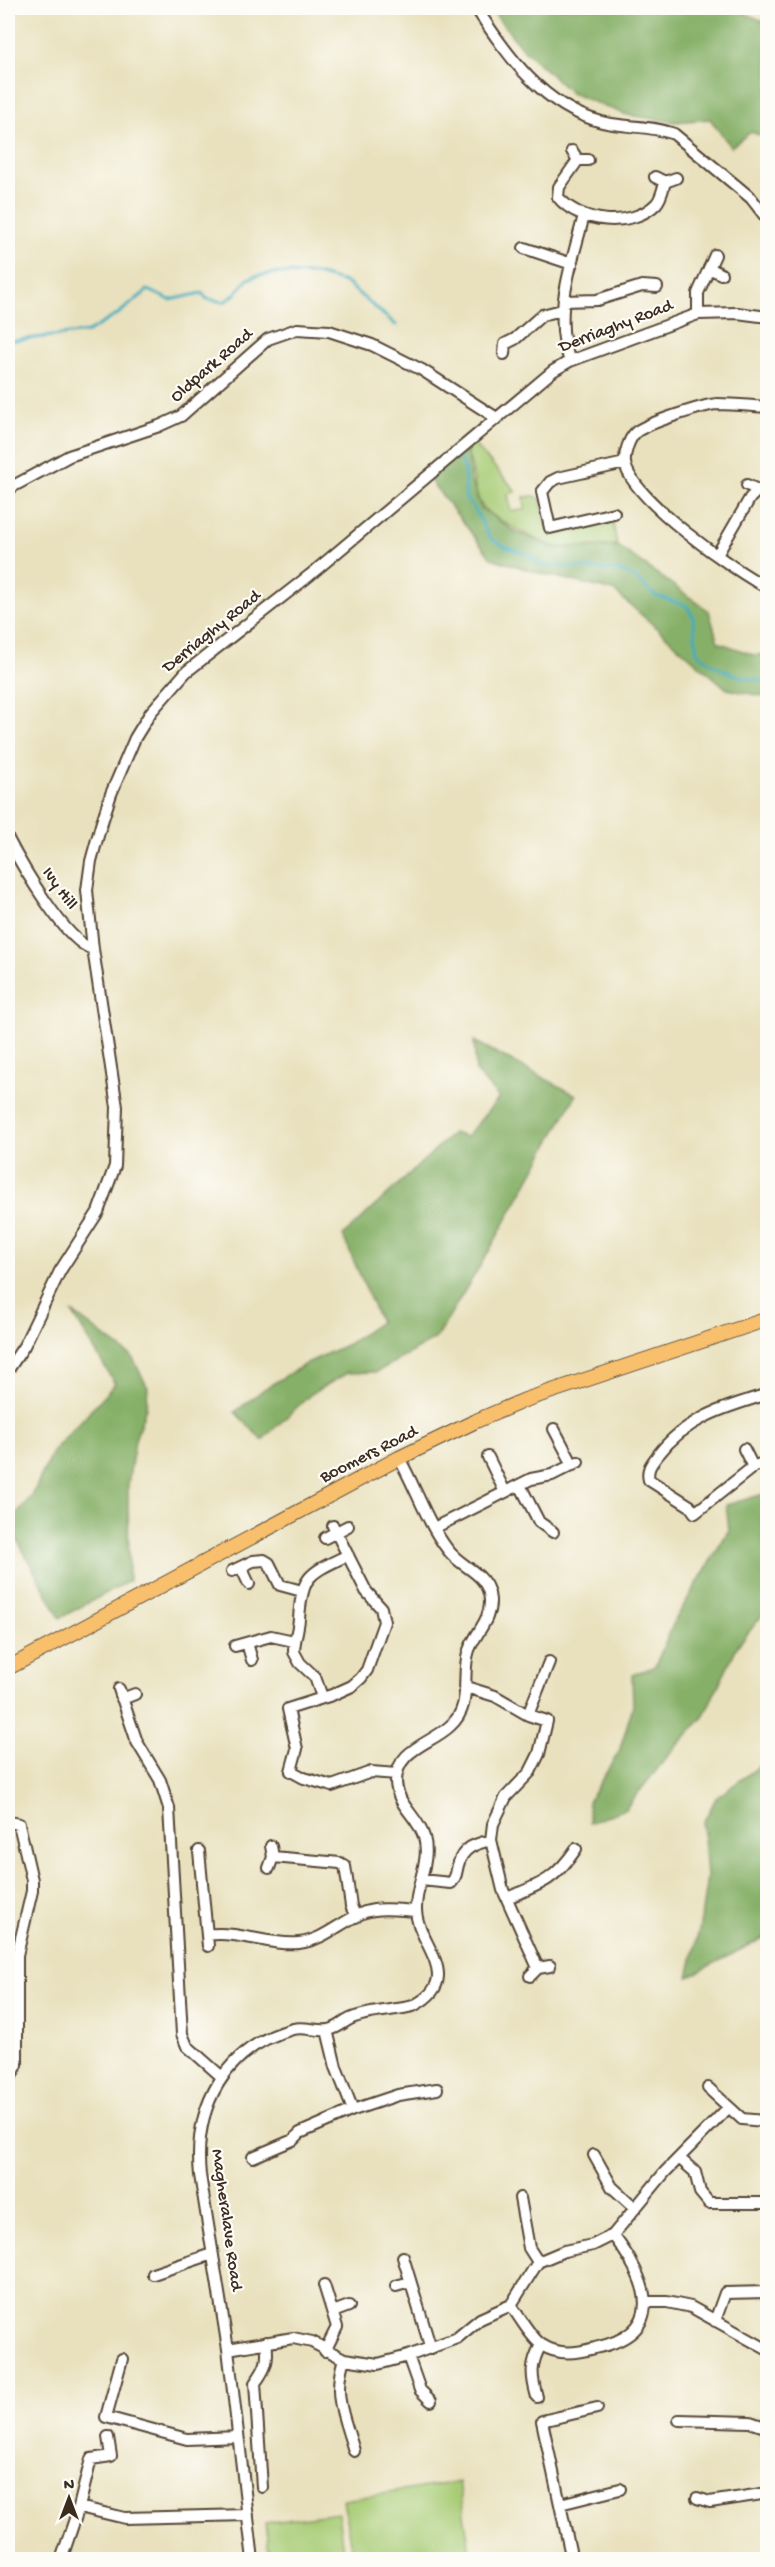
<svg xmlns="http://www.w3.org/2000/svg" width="775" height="2567" font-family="'Gochi Hand',sans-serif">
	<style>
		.green { fill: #a8cc76; stroke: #727b4a; stroke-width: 1.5 }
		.forest { fill: #86b067; stroke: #606d42; stroke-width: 1.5 }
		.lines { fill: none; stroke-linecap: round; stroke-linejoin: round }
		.stream { stroke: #3facbe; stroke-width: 3 }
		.minor-casing { stroke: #554536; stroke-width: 14 }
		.major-casing { stroke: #554536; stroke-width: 16 }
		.minor { stroke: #fff; stroke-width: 10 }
		.major { stroke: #f8bf6c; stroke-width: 14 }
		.labels { text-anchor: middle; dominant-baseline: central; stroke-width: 4.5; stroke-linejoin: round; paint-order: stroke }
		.street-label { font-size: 18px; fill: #3b2a1e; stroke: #fdfcf7 }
	</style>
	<rect width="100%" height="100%" fill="#fdfcf7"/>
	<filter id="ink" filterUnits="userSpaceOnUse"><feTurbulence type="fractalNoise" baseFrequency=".0167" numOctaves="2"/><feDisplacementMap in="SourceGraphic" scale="12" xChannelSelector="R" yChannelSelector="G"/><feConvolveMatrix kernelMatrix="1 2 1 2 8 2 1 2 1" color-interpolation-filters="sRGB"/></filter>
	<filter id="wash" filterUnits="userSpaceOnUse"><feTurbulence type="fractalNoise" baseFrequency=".008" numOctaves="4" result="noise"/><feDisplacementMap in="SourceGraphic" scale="24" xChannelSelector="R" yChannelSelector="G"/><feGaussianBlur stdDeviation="1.35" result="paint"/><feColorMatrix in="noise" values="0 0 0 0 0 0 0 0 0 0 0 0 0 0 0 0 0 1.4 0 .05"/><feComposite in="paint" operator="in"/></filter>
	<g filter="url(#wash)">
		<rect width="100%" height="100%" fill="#e9e1be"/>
		<path class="green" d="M472,442l42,47 1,3 -7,2 3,17 14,-1 -1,-13 11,-1 5,3 8,31 53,-10 2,4 10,-2 4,23c-19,0 -42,4 -61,1 -14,-2 -66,-29 -74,-40 -11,-16 -6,-43 -18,-57z
			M459,2482l12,77h-118l-10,-59z
			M338,2513l6,46h-74l-5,-36z"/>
		<path class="forest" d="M490,8h244l33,15v115l-16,-6 -20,15 -21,-28 -35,3 -48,-7 -56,-22 -50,-46z
			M463,450l5,4 3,26 10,28 33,23 41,17 63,-2 91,65 9,31 36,13 13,-1v43l-40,-8 -113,-98 -79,-19 -44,-14 -62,-79z
			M474,1041l102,54 -87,156 -53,87 -59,34 -30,1 -36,21 -49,46 -27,-28 29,-23 43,-26 41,-19 32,-22 -37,-86 110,-103 13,4 33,-39 -23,-26z
			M72,1312l60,45 16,31 -2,19 -11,33 -7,45 1,96 -69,37 -52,-95 24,-27 20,-44 63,-68z
			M767,1493v116l-30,38 -34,70 -32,35 -46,57 -36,14 -1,-21 31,-50 14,-46 -1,-31 23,-9 20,-46 54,-90 -3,-25z
			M765,1762l3,4 -1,170 -79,41 12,-51 7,-49 -4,-54 13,-25z"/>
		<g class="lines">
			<path class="stream" d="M8,341l80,-9 30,-18 30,-24 22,10 32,-7 5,6 17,3 9,-6 15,-17 8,-3 19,-3 41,1 29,8 51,43
				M459,459l5,7 2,34 8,8 16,30 16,9 23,8 12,10 80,6 13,6 20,18 33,11 6,11 4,35c21,19 42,26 71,30"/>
		</g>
	</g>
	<g filter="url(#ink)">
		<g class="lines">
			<defs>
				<path id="minor" d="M476,8c32,48 67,99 126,114 24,6 49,3 72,12l77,64 17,22
					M572,151l6,9h10
					M578,160l-19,27 -1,10c21,26 73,32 98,7 5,-5 7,-15 9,-22
					M655,177l10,5 11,-4
					M524,248l48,16
					M709,268l12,6
					M564,301l33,-1 45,-14 15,1
					M698,314v-21l17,-38
					M504,354l1,-10 10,-5 27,-24 20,-5
					M570,361c-19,-46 3,-100 14,-146
					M768,407c-17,-1 -34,-3 -51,-3 -13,1 -73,20 -82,29 -6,6 -11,21 -10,30 5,35 111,109 143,125
					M747,485l11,5
					M8,489l61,-33 90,-30 22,-10 87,-77 29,-10 32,2 43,14 50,25 73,47
					M614,513l-64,15 -8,-36 8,-10 8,-4 67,-15
					M717,555l33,-57 8,-8 10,1
					M8,839c13,25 58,104 85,110
					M8,1370l16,-24 36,-75 38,-59 17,-46 2,-59 -24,-158 -6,-59 4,-29 10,-36 10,-31 24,-56 16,-26 35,-40 124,-97 243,-204 17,-10 128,-47 39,-1 31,4
					M768,1394c-43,13 -82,24 -110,61 -6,8 -12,14 -9,25l41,26 5,7 58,-46 15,-6
					M554,1429l19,36
					M744,1449l9,18
					M488,1457l17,35
					M520,1485l19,37 14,10
					M333,1526l33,65 15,17 3,14 -17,48 -6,8 -9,8 -20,9 -44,14 9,40 -6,22 13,7 28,8 39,-14 26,2
					M434,1528l97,-49 21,-4 26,-13
					M325,1538l23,-12
					M241,1567l8,17
					M232,1571l21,-10 11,-1 5,3 11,22 22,6
					M247,1643l5,17
					M235,1646l36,-10 23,5
					M466,1687l29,9 33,19 21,-53
					M119,1689l18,53 23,38 9,28 13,226 5,12 35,31
					M322,1697l-7,-20 -15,-14 -6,-11c0,-11 4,-21 5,-33 3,-45 10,-45 49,-64
					M122,1699l13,-5
					M528,1715l19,6 -8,33 -9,18 -24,25 -13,27 -2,16 12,50 35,78
					M8,1822l11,2 13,56v11l-15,64v110l-9,17
					M199,1851l9,95
					M273,1857l67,6 5,3 6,40 5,11
					M269,1868l4,-11 -2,-11
					M421,1880l30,3c6,-6 5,-11 7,-18 5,-18 17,-21 33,-25
					M507,1898c34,-14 47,-17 69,-49
					M207,1935c31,-5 61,11 92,8 26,-3 42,-22 66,-31 16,-5 34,-2 51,-1
					M530,1976l8,-8 12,-2
					M327,2030l9,37 17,43
					M708,2088l34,31 22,2
					M594,2155l18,32 23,21
					M253,2157l40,-17 7,-7 53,-23 45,-15 39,-6
					M679,2158l16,14 5,20 9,11h59
					M520,2198l9,50 9,14
					M403,2257l28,92
					M153,2274l59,-20
					M324,2285l13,42 -12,24
					M396,2286l14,-4
					M646,2302h21l24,5 77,43
					M511,2305c7,10 21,34 31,40 17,11 35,8 53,3 74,-16 53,-67 18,-113
					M333,2312l16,-6
					M715,2321l10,-28 43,-1
					M228,2349l65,-11 19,4 32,17 34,5 30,-8 49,-18 23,-19 31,-14 27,-43 26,-11 29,-6 20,-10 52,-63 63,-64
					M408,2356l12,34 11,11
					M122,2359l-16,58 81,22 51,-2
					M344,2359c-12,37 0,57 10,92
					M537,2397c-6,-21 -7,-33 4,-52
					M679,2420l71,2 18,6
					M262,2487l-7,-104c11,-15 14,-22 11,-41
					M697,2498l13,4 58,-9
					M560,2504l60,-15
					M79,2507l46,11 123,-3
					M61,2560l18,-53 12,-48 20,-3 -3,-19
					M253,2560l-25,-211 -28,-174c-7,-68 25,-128 93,-146 12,-3 24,3 36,1 9,-2 13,-7 21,-11 16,-8 44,-8 63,-13 55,-28 2,-63 3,-98 0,-24 15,-47 8,-71 -6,-21 -27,-31 -28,-55 0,-33 35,-38 54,-56 24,-21 10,-50 19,-76 7,-18 22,-30 21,-50 -2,-28 -28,-31 -42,-50 -21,-27 -32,-62 -49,-92
					M572,2560l-30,-139 55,-13"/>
				<path id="major" d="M8,1668l391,-210 77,-37 49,-21 243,-81"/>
			</defs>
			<use href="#minor" class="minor-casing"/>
			<use href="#major" class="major-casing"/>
			<use href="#minor" class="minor"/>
			<use href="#major" class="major"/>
		</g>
	</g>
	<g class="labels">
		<g class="street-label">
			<text transform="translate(616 327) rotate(-21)">Derriaghy Road</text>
			<text transform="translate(212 366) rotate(-41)">Oldpark Road</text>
			<text transform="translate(212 632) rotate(-39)">Derriaghy Road</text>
			<text transform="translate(59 889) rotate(54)">Ivy Hill</text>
			<text transform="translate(369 1455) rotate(-27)">Boomers Road</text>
			<text transform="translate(226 2220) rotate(82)">Magheralave Road</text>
		</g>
	</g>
	<rect width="775" height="2567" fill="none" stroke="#fdfcf7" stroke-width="30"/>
	<g transform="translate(69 2498)" stroke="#fdfcf7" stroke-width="4.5" paint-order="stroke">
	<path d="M0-4.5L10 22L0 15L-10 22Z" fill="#3b2a1e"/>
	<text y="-9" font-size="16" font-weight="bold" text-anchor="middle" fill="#3b2a1e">N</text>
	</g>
</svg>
